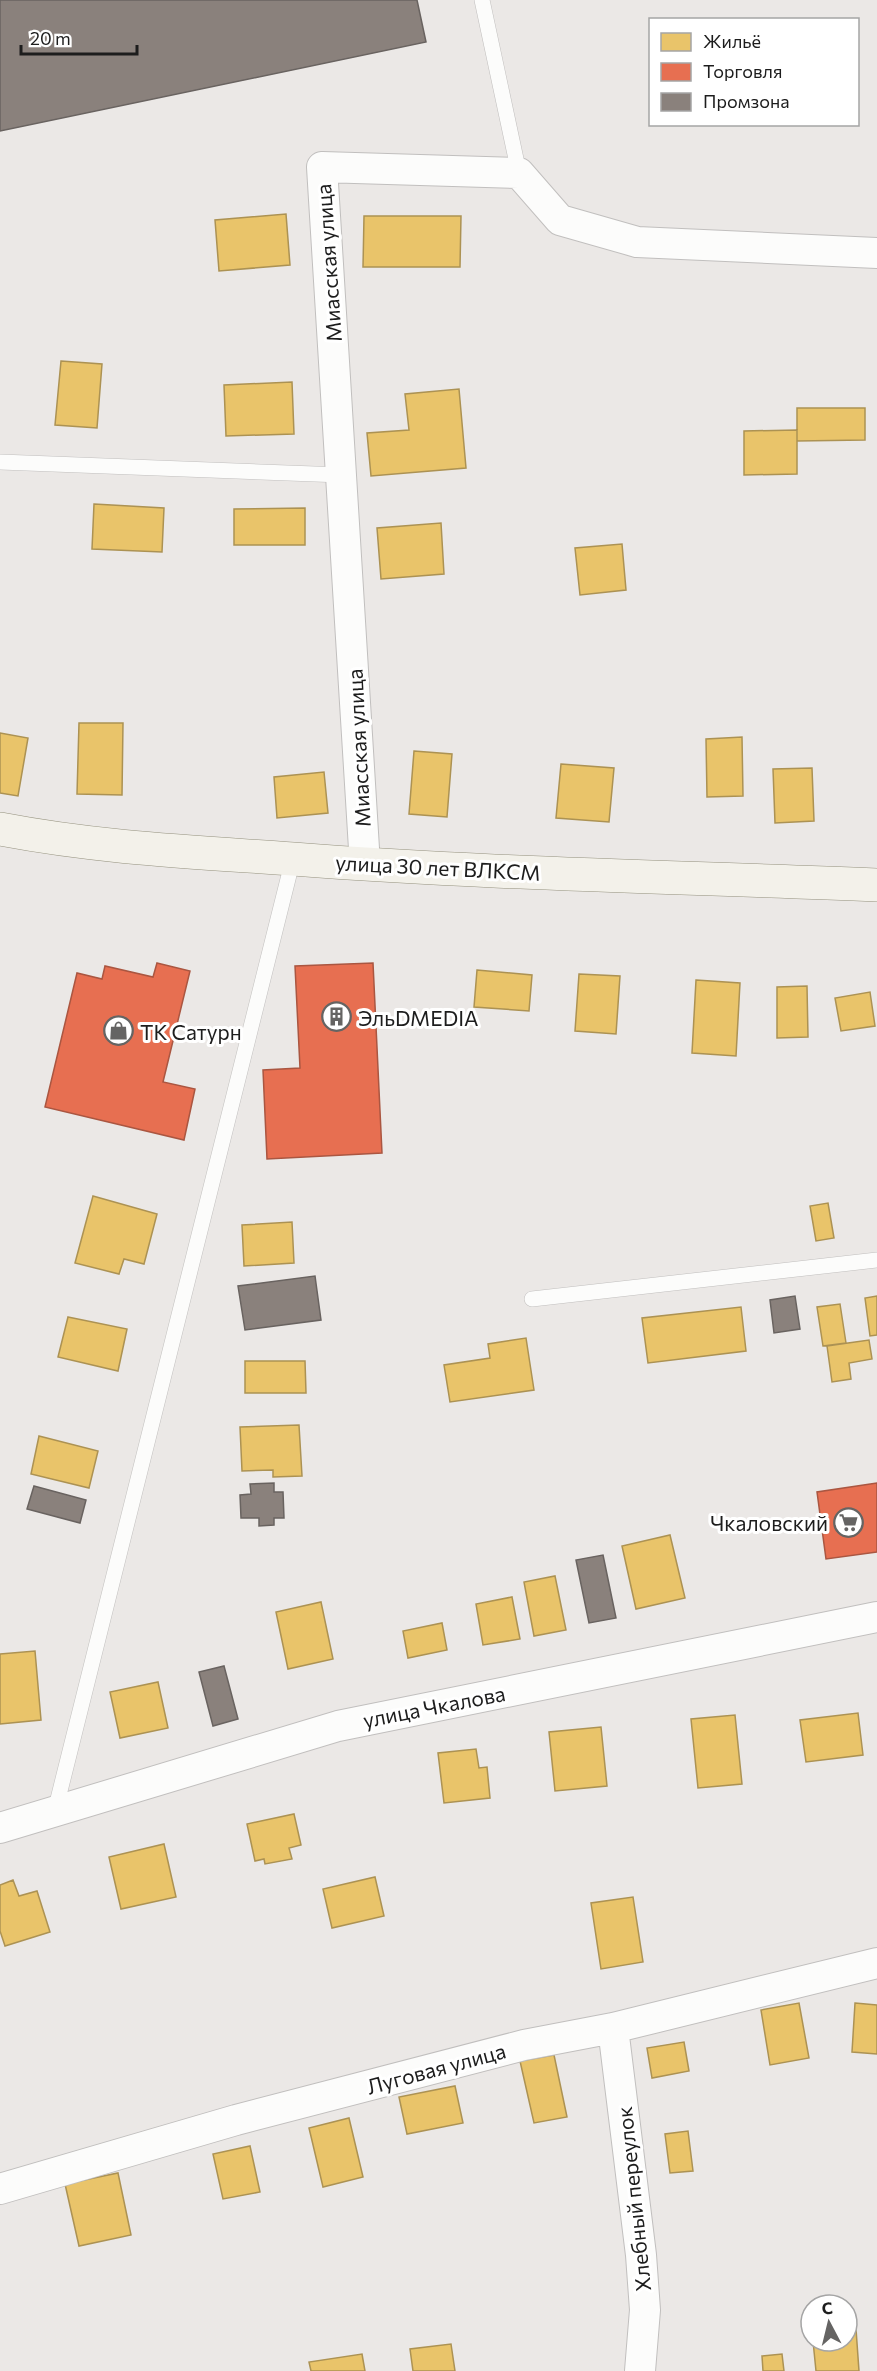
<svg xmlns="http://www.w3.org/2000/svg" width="877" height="2371" font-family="Commissioner,sans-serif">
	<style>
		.homes { fill: #e9c46a; stroke: #ac9253; stroke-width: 1.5 }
		.shops { fill: #e76f51; stroke: #aa5641; stroke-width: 1.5 }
		.industry { fill: #8a817c; stroke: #696360; stroke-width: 1.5 }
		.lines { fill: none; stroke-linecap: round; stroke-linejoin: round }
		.service-casing { stroke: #c1bfbe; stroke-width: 16 }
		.minor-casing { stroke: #c1bfbe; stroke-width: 32 }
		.secondary-casing { stroke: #95927f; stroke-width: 34 }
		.service { stroke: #fcfcfb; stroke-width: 15 }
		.minor { stroke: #fcfcfb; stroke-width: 30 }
		.secondary { stroke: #f3f1ea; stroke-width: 33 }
		.labels { text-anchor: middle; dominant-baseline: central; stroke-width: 6; stroke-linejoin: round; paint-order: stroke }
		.street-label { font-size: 21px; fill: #1d1d1d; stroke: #fff }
		.poi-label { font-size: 21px; fill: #1d1d1d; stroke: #fff; text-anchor: start }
	</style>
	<rect width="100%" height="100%" fill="#ebe8e6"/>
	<path class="homes" d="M286,214l4,51 -71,6 -4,-51z
		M364,216h97l-1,51h-97z
		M61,361l41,3 -5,64 -42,-3z
		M292,382l2,52 -68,2 -2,-51z
		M459,389l7,79 -95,8 -4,-43 42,-3 -4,-36z
		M797,408h68v32l-68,1z
		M797,430v44l-53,1v-44z
		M94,504l70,4 -2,44 -70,-3z
		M305,508v37h-71v-36z
		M441,523l3,51 -63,5 -4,-51z
		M622,544l4,46 -46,5 -5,-47z
		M79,723h44l-1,72 -45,-1z
		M0,733l28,5 -10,58 -18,-3z
		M742,737l1,59 -36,1 -1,-58z
		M414,751l38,3 -5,63 -38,-3z
		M561,764l53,4 -5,54 -53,-4z
		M812,768l2,53 -39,2 -2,-54z
		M324,772l4,41 -51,5 -3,-41z
		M477,970l55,5 -3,36 -55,-4z
		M579,974l41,2 -4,58 -41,-3z
		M696,980l44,3 -4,73 -44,-3z
		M807,986l1,51 -31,1v-51z
		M870,992l5,34 -34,5 -6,-33z
		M93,1196l64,18 -13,50 -20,-5 -5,15 -44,-11z
		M828,1203l6,35 -18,3 -6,-35z
		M292,1222l2,41 -50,3 -2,-41z
		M877,1296v39l-7,1 -5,-38z
		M840,1304l6,39 -23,3 -6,-39z
		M741,1307l5,44 -98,12 -6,-45z
		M68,1317l59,12 -9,42 -60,-14z
		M526,1338l8,52 -84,12 -6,-37 46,-7 -2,-14z
		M869,1340l3,19 -23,4 2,16 -19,3 -5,-36z
		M245,1361h60l1,32h-61z
		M299,1425l3,51 -29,1v-7l-31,1 -2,-44z
		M39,1436l59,15 -9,37 -58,-14z
		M670,1535l15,63 -49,11 -14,-63z
		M555,1576l11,54 -32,6 -10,-54z
		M512,1597l8,42 -37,6 -7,-41z
		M321,1602l12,57 -45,10 -12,-57z
		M442,1623l5,27 -39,8 -5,-27z
		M35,1651l6,69 -41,4v-70z
		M158,1682l10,46 -48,10 -10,-46z
		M858,1713l5,42 -57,7 -6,-42z
		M735,1715l7,69 -44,4 -7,-69z
		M601,1727l6,59 -52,5 -6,-59z
		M476,1749l3,19 8,-1 3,31 -46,5 -6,-50z
		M294,1814l7,31 -12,3 3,11 -27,5 -1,-5 -9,2 -8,-37z
		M164,1844l12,53 -55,12 -12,-52z
		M375,1877l9,39 -52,12 -9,-39z
		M13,1880l6,16 18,-5 13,41 -45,14 -5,-15v-46z
		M633,1897l10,65 -42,7 -10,-66z
		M799,2003l10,55 -39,7 -9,-55z
		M855,2003l22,2v49l-25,-2z
		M684,2042l5,29 -37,7 -5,-30z
		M554,2055l13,62 -33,6 -14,-62z
		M455,2086l8,37 -56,11 -8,-37z
		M349,2118l14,59 -40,10 -14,-59z
		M688,2131l5,40 -23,2 -5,-39z
		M250,2146l10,46 -37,7 -10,-45z
		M118,2173l13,62 -52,11 -14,-62z
		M856,2329l3,42h-43l-3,-30h34v-11z
		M451,2344l4,27h-42l-3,-22z
		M362,2354l3,17h-54l-2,-9z
		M782,2354l2,17h-21l-1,-15z"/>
	<path class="shops" d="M157,963l33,8 -27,111 32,7 -11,51 -139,-33 32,-134 25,6 3,-13 48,11z
		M373,963l9,190 -115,6 -4,-89 37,-2 -5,-102z
		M877,1483v69l-51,7 -9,-67z"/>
	<path class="industry" d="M0,0h417l9,42 -426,89z
		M315,1276l6,44 -76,10 -7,-44z
		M795,1296l5,33 -26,4 -4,-33z
		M274,1483v9h9l1,26h-10v7l-15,1v-8h-18l-1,-23 11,-1 -1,-10z
		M34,1486l52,14 -6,23 -53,-14z
		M603,1555l13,63 -27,5 -13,-63z
		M224,1666l14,53 -25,7 -14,-54z"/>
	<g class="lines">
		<defs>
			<path id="service" d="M482,0l37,173
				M0,462l342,13
				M532,1299l345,-39
				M55,1811l238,-952"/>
			<path id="minor" d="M365,865l-43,-698 197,6 41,47 77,22 240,11
				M0,1828l338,-102 539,-109
				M613,2028l28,227 4,55 -5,61
				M0,2189l236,-69 288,-75 89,-17 264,-65"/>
			<path id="secondary" d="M0,829c99,19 193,23 293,30 194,15 389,18 584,26"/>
		</defs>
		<use href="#service" class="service-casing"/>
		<use href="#minor" class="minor-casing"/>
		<use href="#secondary" class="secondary-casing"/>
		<use href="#service" class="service"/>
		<use href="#minor" class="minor"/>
		<use href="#secondary" class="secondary"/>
	</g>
	<defs>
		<symbol id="building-ring" viewBox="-11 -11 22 22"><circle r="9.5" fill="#fff" stroke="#656463" stroke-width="1.5"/><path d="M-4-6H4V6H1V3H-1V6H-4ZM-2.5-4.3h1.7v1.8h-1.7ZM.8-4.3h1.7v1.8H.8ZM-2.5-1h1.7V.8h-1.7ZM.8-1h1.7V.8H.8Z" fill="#656463"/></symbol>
		<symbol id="shop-ring" viewBox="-11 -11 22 22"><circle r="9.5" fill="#fff" stroke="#656463" stroke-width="1.5"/><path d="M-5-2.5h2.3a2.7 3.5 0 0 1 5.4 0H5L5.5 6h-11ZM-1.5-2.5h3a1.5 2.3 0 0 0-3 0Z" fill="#656463"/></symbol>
		<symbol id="supermarket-ring" viewBox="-11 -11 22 22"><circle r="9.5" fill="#fff" stroke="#656463" stroke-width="1.5"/><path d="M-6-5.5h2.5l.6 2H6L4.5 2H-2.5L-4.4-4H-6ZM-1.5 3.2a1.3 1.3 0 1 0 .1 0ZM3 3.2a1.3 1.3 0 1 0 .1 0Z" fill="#656463"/></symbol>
	</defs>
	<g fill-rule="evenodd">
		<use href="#building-ring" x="320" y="1000" width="33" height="33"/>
		<use href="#shop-ring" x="102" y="1014" width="33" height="33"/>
		<use href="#supermarket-ring" x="832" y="1506" width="33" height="33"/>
	</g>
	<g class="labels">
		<g class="street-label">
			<text transform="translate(328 263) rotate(-94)">Миасская улица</text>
			<text transform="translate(358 748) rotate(-93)">Миасская улица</text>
			<text transform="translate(438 867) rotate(3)">улица 30 лет ВЛКСМ</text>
			<text transform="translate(434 1706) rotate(-11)">улица Чкалова</text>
			<text transform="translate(436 2068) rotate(-15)">Луговая улица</text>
			<text transform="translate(633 2199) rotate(-96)">Хлебный переулок</text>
		</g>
		<g class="poi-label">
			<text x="358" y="1017">ЭльDMEDIA</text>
			<text x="140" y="1031">ТК Сатурн</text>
			<text x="828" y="1522" text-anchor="end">Чкаловский</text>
		</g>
	</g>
	<rect x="649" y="18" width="210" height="108" fill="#ffffff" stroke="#a5a5a5" stroke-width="1.5"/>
	<rect x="661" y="33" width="30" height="18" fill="#e9c46a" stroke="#a5a5a5" stroke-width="1.5"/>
	<text x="703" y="48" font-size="18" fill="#1d1d1d">Жильё</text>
	<rect x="661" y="63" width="30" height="18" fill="#e76f51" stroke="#a5a5a5" stroke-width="1.5"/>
	<text x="703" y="78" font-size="18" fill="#1d1d1d">Торговля</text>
	<rect x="661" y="93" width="30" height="18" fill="#8a817c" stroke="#a5a5a5" stroke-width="1.5"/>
	<text x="703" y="108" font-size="18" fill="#1d1d1d">Промзона</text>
	<g transform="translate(829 2323) rotate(353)"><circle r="28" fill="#ffffff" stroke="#a5a5a5" stroke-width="1.5"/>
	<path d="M0-4.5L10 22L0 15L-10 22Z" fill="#656463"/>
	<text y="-9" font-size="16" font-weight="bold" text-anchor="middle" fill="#1d1d1d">С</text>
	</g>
	<path d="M21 45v9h116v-9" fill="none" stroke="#1d1d1d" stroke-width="3"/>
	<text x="30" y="45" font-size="18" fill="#1d1d1d" stroke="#ffffff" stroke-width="4.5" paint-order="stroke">20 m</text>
</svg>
